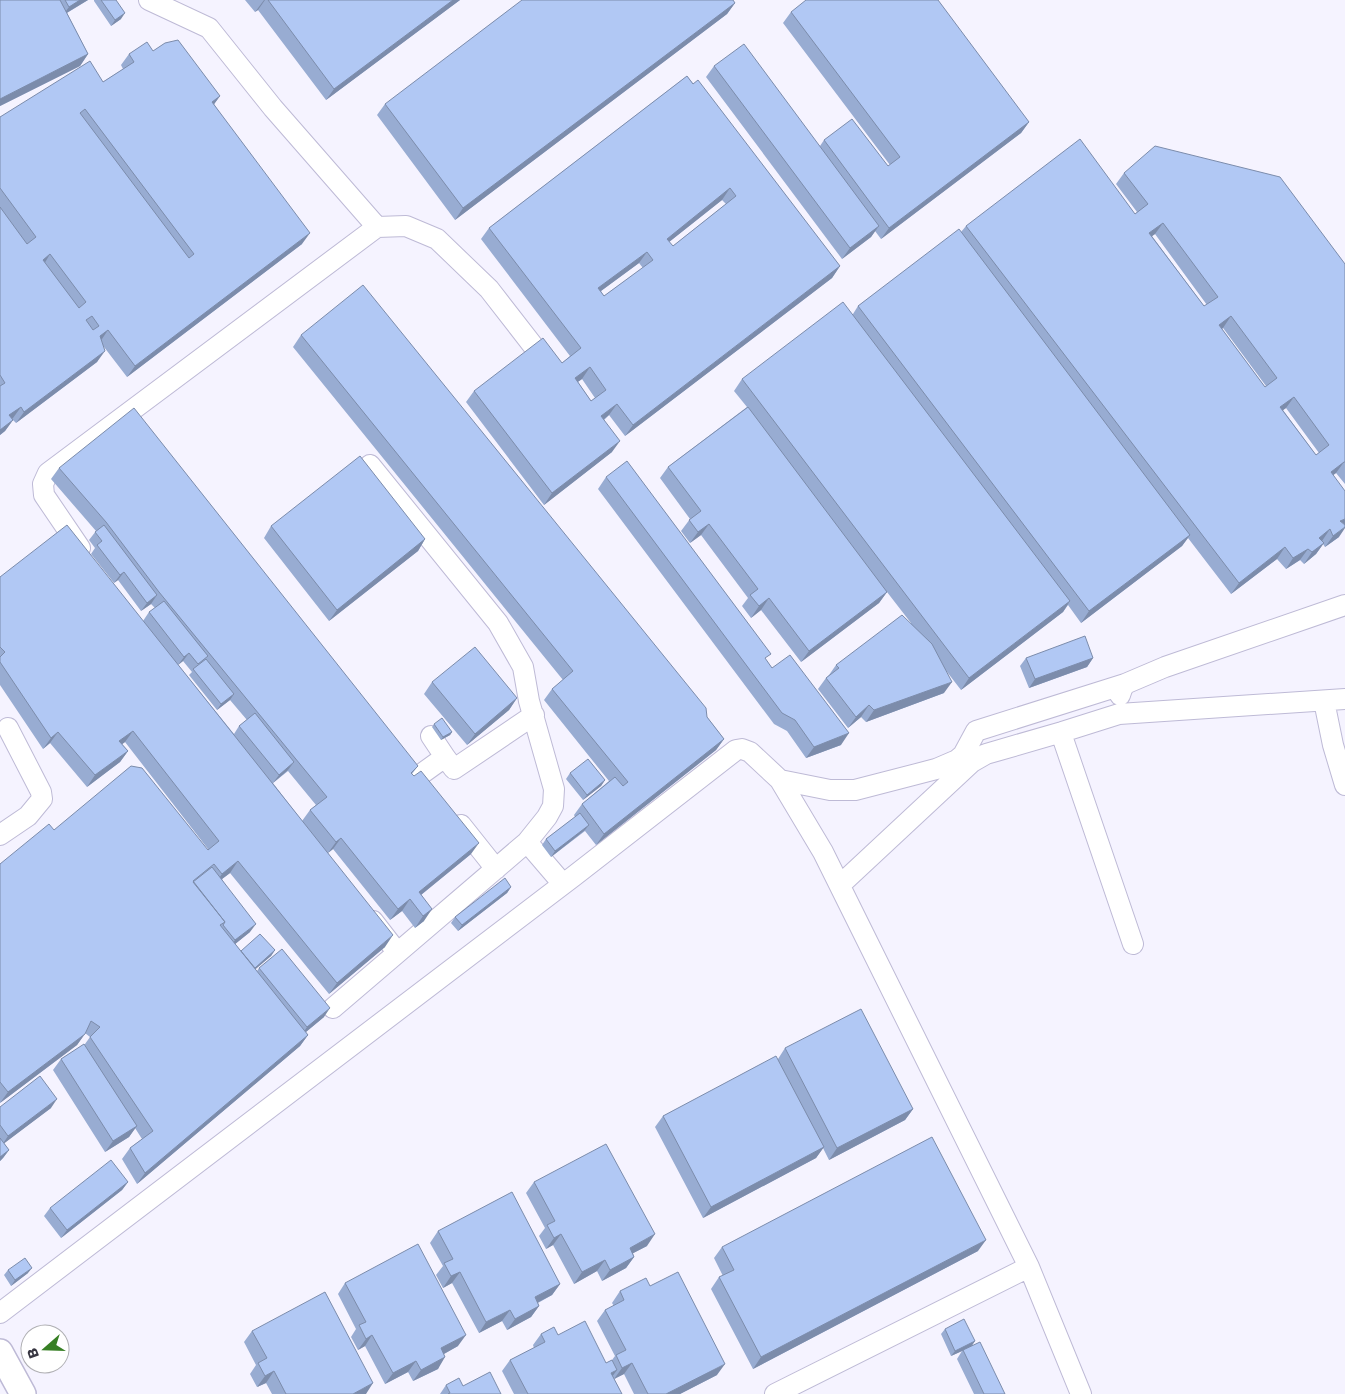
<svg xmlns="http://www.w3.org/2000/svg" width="1345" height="1394" font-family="Rubik,sans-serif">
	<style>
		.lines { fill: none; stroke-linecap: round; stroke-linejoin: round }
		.minor-casing { stroke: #bebad6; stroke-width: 22 }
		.major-casing { stroke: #bebad6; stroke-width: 28 }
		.minor { stroke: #fff; stroke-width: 20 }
		.major { stroke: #fff; stroke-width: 25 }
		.wall { fill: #98acd2; fill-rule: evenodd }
		.shaded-wall { fill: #7c8cab }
		.building { fill: #b1c8f4; stroke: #7c8cab; fill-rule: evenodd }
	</style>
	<rect width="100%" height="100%" fill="#f5f3ff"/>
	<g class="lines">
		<defs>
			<path id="minor" d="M149,0l60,28 64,80 104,119 29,-1 31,13 52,50 59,76
				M80,548l-36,-53 -1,-11 5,-11 329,-246
				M1120,695l2,-6 3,-5 40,-17 180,-62
				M1324,701l9,44 12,40
				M1062,732v4l71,208
				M431,736l14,21
				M420,775l25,-18 9,12 80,-54
				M780,780l50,10h25l81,-21 21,-9 6,-5 13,-24 149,-47
				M461,825l35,44
				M0,835l28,-19 14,-17 -1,-7 -33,-64
				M527,842l36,42
				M840,885l132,-123 14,-8 76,-22 57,-18 226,-15
				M373,921l24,31
				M333,1008l194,-166 20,-25 6,-11 1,-17 -25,-88 -6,-34 -25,-44 -128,-158
				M0,1313l574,-437 162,-126 6,-1 8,3 30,28 43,72 206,415 52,127
				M775,1394l254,-127"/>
			<path id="major" d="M0,1352l23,42"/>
		</defs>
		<use href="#minor" class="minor-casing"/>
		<use href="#major" class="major-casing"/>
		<use href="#minor" class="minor"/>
		<use href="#major" class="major"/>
	</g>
	<path class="wall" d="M0,0h88l-21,13 21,41 -8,12 -80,40z
		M94,0h22l5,19 -10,7 -17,-25z
		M245,0h215l-134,100 -68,-90 -3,2z
		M735,3l-8,11 -272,206 -78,-105 8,-11z
		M791,12l238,110 -8,11 -140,106 -6,-8 -4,6 -29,22 -136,-182 8,-11 106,80 4,-6 64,26 2,-1 -107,-142z
		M153,51l67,45 -6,8 88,140 -175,133 -23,-30 -7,15 -81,61 -4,-4 1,1 -8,11 -5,4v-318l103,-35 20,-13 -2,-4 8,-11z
		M687,76l153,190 -8,12 -207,158 -16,-21 -5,5 8,32 -68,53 -78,-103 8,-11 88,-28 8,-7 -89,-117 8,-11zM722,200l4,4 -53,42 -4,-4zM639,263l4,5 -39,28 -3,-5zM582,379l13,19 -4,3 -13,-19z
		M1124,173l221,91v220l-9,-11 -3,2 6,62 -14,10 -2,-3 -7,10 -12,10 -4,-4 -14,9 -9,-10 -46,35 -43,-56 -6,8 -101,77 -13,-18 -5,7 -102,78 -17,-22v25l-78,29 -5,-5 -13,11 -30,-39 8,-11 3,-3 7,-10 75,-42 -24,-31 -8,11 -78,59 -40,-52 -10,8 -9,-12 6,-8 -47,-63 -11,8 -9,-12 9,-12 -30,-41 8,-11 79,-60 -13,-16 8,-12 111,-65 5,-8 103,-74 5,-6 169,-12 2,-2 -21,-28zM1155,234l52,71 -3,1 -52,-70zM1223,328l43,58 -1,1 -43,-58zM1286,408l33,45 -3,2 -33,-45z
		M301,335l406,382 17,22 -8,11 -120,95 -11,-14 -34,26 -9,-12 4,-6 29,-22 -1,-2 8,-11 27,-23 -65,-81 8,-11 11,-9 -270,-333z
		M59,468l359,298 -6,8 59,80 -50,41 3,26 -9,7 -13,-17 -12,9 -57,-71 -5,4 57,94 -56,47 -99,-121 -8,6 28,53 -15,12 6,7 34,-1 -4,6 -16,13 2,2 2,-3 65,49 -18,15 2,3 -8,11 -163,138 -15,-25 8,-11 12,-9 -7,-11 -6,9 -24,15 -52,-82 8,-11 24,-15 5,-7 -5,-4 -8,12 -77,58v-239l54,-34 154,19 -83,-107 -3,2 6,7 -8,11 -33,25 -37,-44 -7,6 -43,-64v-108l143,44 6,-9 6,-4 -4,-4 -10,7 -23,-31 -4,3 -23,-29 4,-6 -6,-8 7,-9 -45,-52zM183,661l9,11 -3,3 28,35 13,-10 17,20 -8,6 -5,8 -56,-69zM288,771l28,34 -6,5 -8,11 -29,-38z
		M606,477l160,183 6,8 69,77 -35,13 -19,-27 -13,-7 -176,-235z
		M271,526l154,13 -7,12 -89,70 -65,-83z
		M1026,658h67l-6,9 -58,21 -9,-22z
		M432,682l85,16 -8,12 -42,35 -43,-51z
		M434,724l18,8 -2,3 -9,5 -9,-13z
		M570,773l35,7 -4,6 -18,14 -17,-21z
		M511,887l-4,6 -49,38 -7,-8 4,-6z
		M785,1048l128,61 -8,11 -76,40 -6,-12 -7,10 -113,60 -48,-91 8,-11 115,-57z
		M0,1107l51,1 -47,35 5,7 -6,8 -3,3z
		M128,1182l-6,8 -61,48 -17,-22 6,-8z
		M534,1182l113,64 -14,7 1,4 -8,11 -24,13 -5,-10 -23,13 -21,-39 -7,4 -7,-13 6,-8 -19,-35z
		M438,1231l122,53 -8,11 -14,8 1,3 -8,11 -24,13 -5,-9 -23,12 -27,-50 -9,5 -7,-13 7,-9 -13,-23z
		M722,1247l256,4 -225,118 -42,-80 8,-12 4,-1 -9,-18z
		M8,1270l20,3 -17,13 -7,-11z
		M345,1283l113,63 -14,8 -6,15 -25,12 -5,-9 -23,12 -20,-38 -7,4 -7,-13 5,-8 -18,-35z
		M650,1286l67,89 -37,19h-46l-10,-20 -10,5 8,15h-108l-12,-23 8,-11 24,-12 -1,-3 8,-11 17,1 48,28 6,-3 3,-4 -18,-35 8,-11 9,-4 -2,-3 8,-12z
		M945,1329l30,12 -4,5 34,48h-31l-17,-35 5,-8 -11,5 -10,-22z
		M252,1331l114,63h-94l-6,-11 -9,4 -7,-13 6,-9 -12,-23z
		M446,1385l17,1 38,8h-61z"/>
	<path class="shaded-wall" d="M80,0h8l-25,15 6,-8z
		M264,0h1l-7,10 -3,2z
		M453,0h7l-134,100 8,-11z
		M735,3l-8,11 -272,206 8,-12z
		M125,13l-4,6 -10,7 4,-6z
		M88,54l-8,12 -80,40v-7z
		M220,96l-8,11v-5z
		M1029,122l-8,11 -140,106 8,-11z
		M730,188l-8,12 -63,50 8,-11z
		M1163,223l-8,11 -14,10 8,-11z
		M879,226l-8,11 -29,22 8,-11z
		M310,233l-8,11 -175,133 8,-11z
		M647,252l-8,11 -49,36 8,-11z
		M50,254l-7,12v-6z
		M840,266l-8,12 -207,158 8,-11z
		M1231,316l-8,12 -12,9 8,-12z
		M108,330l-8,12v-6z
		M105,351l-8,11 -81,61 8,-11z
		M590,367l-8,12 -15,10 8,-11z
		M1294,397l-8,11 -14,10 8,-11z
		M617,404l-8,11 -16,13 8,-12z
		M21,407l-8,11 -11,8 7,-11z
		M13,420l-8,11 -5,4v-5z
		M620,441l-8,11 -68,53 8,-12z
		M1344,462l-8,11 -13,10 8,-11z
		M1345,519v6l-5,-4z
		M709,524l-8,11 -11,8 8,-11z
		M1345,527v1l-6,9 -14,10 8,-11z
		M1330,529l-8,12 -3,-3z
		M1190,535l-8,11 -101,77 8,-12z
		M425,539l-7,12 -89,70 8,-11z
		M1324,543l-8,11 -12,10 8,-12z
		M1285,547l-8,12 -46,35 8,-11z
		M1308,549l-8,11 -14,9 7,-11z
		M124,572l-6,8 -4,3 6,-8z
		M887,592l-8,11 -78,59 8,-11z
		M157,595l-6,9 -10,7 6,-8z
		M769,598l-8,12 -10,8 8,-12z
		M1070,601l-7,11 -102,78 8,-12z
		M189,653l-6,8 -5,4 6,-8z
		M1093,658l-6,9 -58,21 6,-9z
		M952,682l-8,11 -78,29 8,-12z
		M234,694l-4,6 -13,10 4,-6z
		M517,698l-8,12 -42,35 8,-11z
		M869,705l-8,12 -13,11 8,-11z
		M133,731l-8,11 -13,10 7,-11z
		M58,732l-8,11 -7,6 8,-11z
		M452,732l-2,3 -9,5 2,-3z
		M849,733l-8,12 -35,13 8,-11z
		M724,739l-8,11 -120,95 8,-11z
		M128,751l-8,11 -33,25 8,-12z
		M294,762l-6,8 -15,13 6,-8z
		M605,780l-4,6 -18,14 4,-5z
		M589,825l-4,5 -34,27 4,-6z
		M341,838l-8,11 -5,4 8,-11z
		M479,843l-8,11 -60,49 8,-11z
		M238,861l-8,12 -16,12 8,-11z
		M511,887l-4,6 -49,38 4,-6z
		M410,899l-8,12 -12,9 8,-11z
		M432,909l-8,12 -9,7 8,-12z
		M256,924l-6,8 -21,17 6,-9z
		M393,935l-8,12 -56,47 8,-11z
		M275,950l-4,6 -20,17 4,-5z
		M330,1008l-6,9 -23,19 6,-9z
		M85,1034l-8,11 -77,58 8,-11z
		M308,1035l-8,11 -163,138 8,-11z
		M57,1099l-6,9 -49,37 6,-9z
		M913,1109l-8,11 -76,40 8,-12z
		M137,1126l-8,11 -24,15 8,-11z
		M824,1147l-8,11 -113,60 8,-11z
		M9,1150l-6,8 -3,3v-4z
		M128,1182l-6,8 -61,48 6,-8z
		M561,1234l-8,11 -7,4 8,-11z
		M655,1234l-8,12 -25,13 8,-11z
		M986,1240l-8,11 -225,118 8,-12z
		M634,1257l-8,11 -24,13 8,-11z
		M605,1260l-8,11 -23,13 8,-12z
		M32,1268l-4,5 -17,13 4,-6z
		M460,1272l-8,11 -9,5 8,-12z
		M560,1284l-8,11 -25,13 8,-11z
		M539,1306l-8,11 -24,13 8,-11z
		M510,1310l-8,11 -23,12 7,-11z
		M372,1335l-7,11 -7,4 8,-11z
		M466,1335l-8,11 -25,14 8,-12z
		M975,1341l-4,6 -20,9 4,-5z
		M445,1357l-7,12 -25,12 8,-11z
		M416,1361l-8,11 -23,12 8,-11z
		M632,1363l-8,11 -10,5 8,-11z
		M725,1364l-8,11 -37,19h-14z
		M617,1370l-8,11 2,-8z
		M274,1371l-8,12 -9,4 8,-11z
		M373,1383l-7,11h-13z"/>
	<path class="building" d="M0,0h60l28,54 -88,45z
		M65,0h15l-11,7z
		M101,0h15l9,13 -10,7z
		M268,0h185l-119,89z
		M522,0h211l2,3 -272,205 -78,-104z
		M806,0h132l91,122 -140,106 -65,-88 28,-21 36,47 12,-9 -109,-145z
		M178,40l42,56 -8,6 98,131 -175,133 -27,-36 -8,6 5,15 -81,61 -3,-5 -12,8 4,5 -13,10v-44l5,-3 -5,-8v-168l27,37 9,-7 -36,-49v-71l90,-56 13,21 31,-20 -5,-8 18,-12 6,9 12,-8zM85,109l109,145 -5,4 -109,-145zM50,254l36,48 -7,6 -36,-48zM92,316l7,10 -6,4 -7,-10z
		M744,44l135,182 -29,22 -136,-182z
		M687,76l6,8 5,-4 142,186 -207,159 -16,-21 -16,12 19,25 -68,52 -78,-102 69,-53 19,25 19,-15 -92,-120zM730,188l6,8 -63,50 -6,-7zM647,252l6,8 -49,36 -6,-8zM590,367l16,23 -15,11 -16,-23z
		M1080,139l55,75 13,-10 -24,-31 31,-27 125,31 65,87v198h-1l-13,10 14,19v28l-5,2 5,4v2l-12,9 -3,-7 -11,9 5,5 -12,9 -4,-3 -15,9 -8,-11 -46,36 -273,-357zM1163,223l55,74 -14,9 -55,-73zM1231,316l46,62 -12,9 -46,-62zM1294,397l35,48 -13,10 -36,-48z
		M959,229l231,306 -101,76 -231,-305z
		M363,285l343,423 1,9 17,22 -120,95 -22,-30 33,-27 8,9 5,-4 -76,-93 21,-18 -272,-336z
		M843,302l227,299 -101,77 -227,-299z
		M748,407l139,185 -78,59 -40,-53 -10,8 -9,-11 8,-6 -49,-65 -11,8 -9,-12 12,-9 -33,-44z
		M134,408l284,358 -7,7 3,3 7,-5 58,72 -60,49 13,17 -9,7 -13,-17 -12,10 -57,-71 -5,4 -26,-32 17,-13 -168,-205 -53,-70 -47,-54z
		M360,456l65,83 -88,71 -66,-84z
		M627,461l144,193 -6,4 7,10 18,-13 59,78 -35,14 -19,-27 -13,-7 -176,-236z
		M67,525l326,410 -56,48 -99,-122 -16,13 -8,-10 -21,17 32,41 -5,3 88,110 -163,138 -15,-25 23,-17 -63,-94 10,-10 -9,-6 -6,13 -77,58 -8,-10v-218l49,-40 5,6 77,-64 11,2 66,82 11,-9 -86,-110 -14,10 9,10 -33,24 -37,-43 -7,6 -51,-76v-5l5,-5 -5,-5v-70z
		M104,525l53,70 -10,8 -23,-31 -4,3 -23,-30 5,-4 -7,-9z
		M164,601l44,55 -10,8 -9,-11 -5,4 -35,-45z
		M902,615l30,29 20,38 -78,28 -5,-5 -13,12 -30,-39 13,-10 -3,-3z
		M1085,636l8,22 -58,21 -9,-21z
		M475,647l42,51 -42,36 -43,-52z
		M206,659l28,35 -13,10 -28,-35z
		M255,713l39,49 -15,13 -40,-49z
		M442,718l10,14 -9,5 -9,-13z
		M588,759l17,21 -18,15 -17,-22z
		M580,813l9,12 -34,26 -9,-12z
		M212,867l44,57 -21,16 -12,-15 2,-3 -32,-40z
		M505,878l6,9 -49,38 -7,-8z
		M260,934l15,16 -20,18 -14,-17z
		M282,949l48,59 -23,19 -48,-59z
		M861,1009l52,100 -76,39 -52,-100z
		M84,1044l53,82 -24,15 -52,-82z
		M776,1056l48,91 -113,60 -48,-91z
		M40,1076l17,23 -49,37 -8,-11v-18z
		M932,1137l54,103 -225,117 -42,-80 15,-7 -12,-23z
		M0,1138l9,12 -9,7z
		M606,1144l49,90 -25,14 4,9 -24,13 -5,-10 -23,12 -21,-38 -7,4 -7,-13 8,-4 -21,-39z
		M111,1160l17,22 -61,48 -17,-22z
		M512,1192l48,92 -25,13 4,9 -24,13 -5,-9 -24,12 -26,-50 -9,4 -7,-13 9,-4 -15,-28z
		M418,1244l48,91 -25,13 4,9 -24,13 -5,-9 -23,12 -21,-38 -6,4 -7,-14 7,-3 -21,-39z
		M25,1258l7,10 -17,12 -7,-10z
		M678,1272l47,92 -59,30h-18l-16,-31 -10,5 -6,-13 10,-5 -21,-40 19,-10 -4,-9 26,-13 4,8z
		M325,1292l48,91 -20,11h-67l-12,-23 -9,5 -7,-13 9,-5 -15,-27z
		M964,1319l11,22 -20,10 -10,-22z
		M585,1321l21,42 6,-3 5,10 -6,3 11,21h-94l-18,-34 35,-18 -4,-8 13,-7 4,8z
		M980,1342l25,52h-21l-21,-44z
		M490,1372l11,22h-53l2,-1 -4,-8 13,-7 4,8z"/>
	<g transform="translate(45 1349) rotate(250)"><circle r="24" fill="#ffffff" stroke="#afafb3"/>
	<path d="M0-4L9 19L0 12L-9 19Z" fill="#377f24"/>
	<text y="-8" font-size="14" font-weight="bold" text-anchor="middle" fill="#383641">B</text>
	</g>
</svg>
